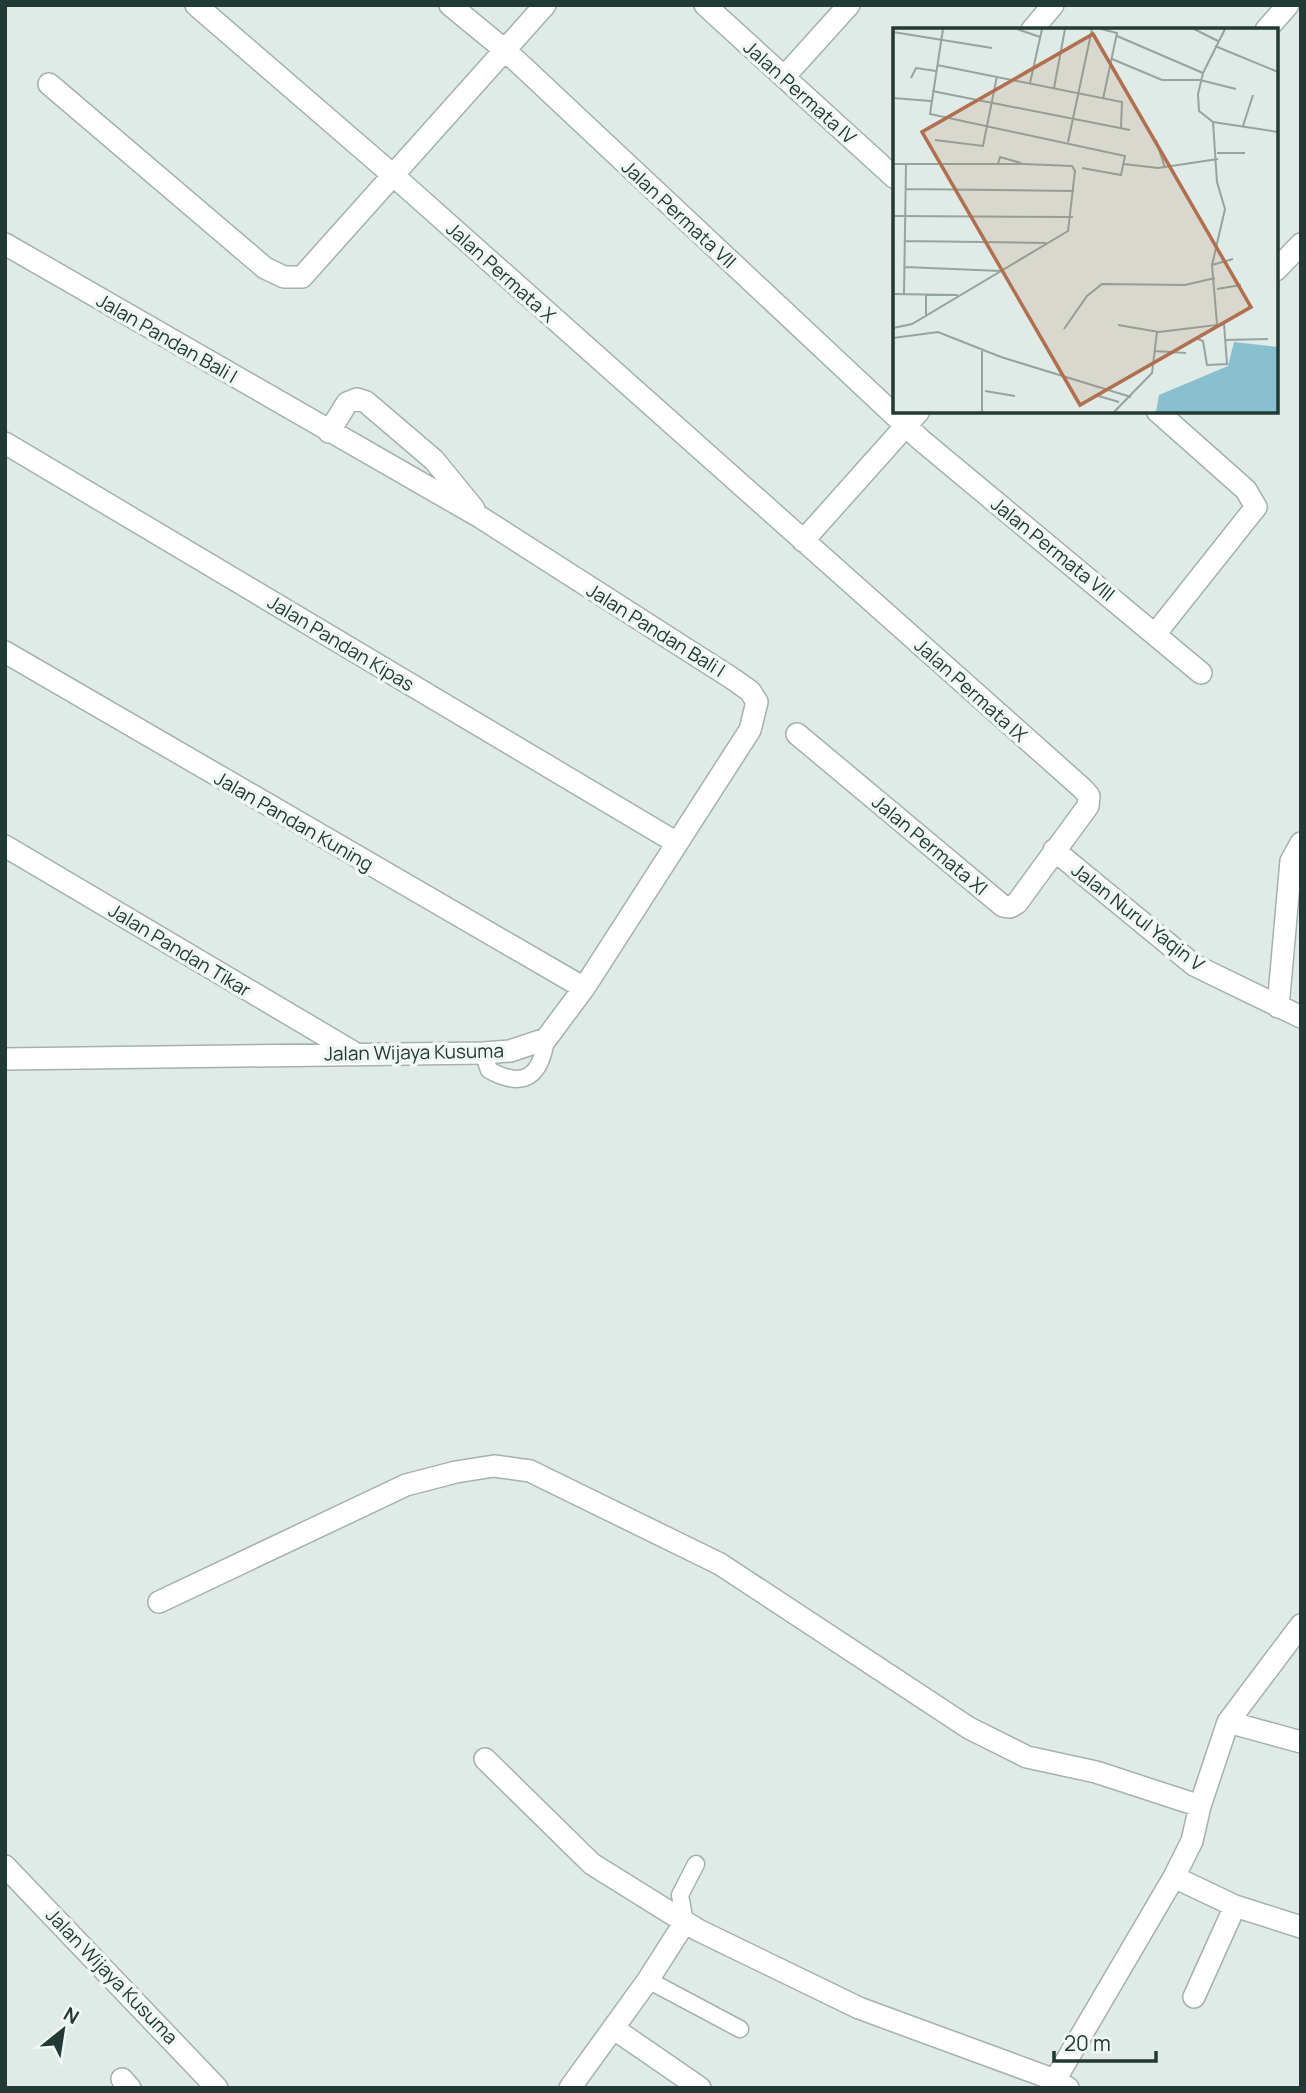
<svg xmlns="http://www.w3.org/2000/svg" width="1306" height="2093" font-family="Manrope,sans-serif">
	<style>
		.lines { fill: none; stroke-linecap: round; stroke-linejoin: round }
		.lane-casing { stroke: #a3b2ad; stroke-width: 19 }
		.street-casing { stroke: #a3b2ad; stroke-width: 24 }
		.lane { stroke: #fff; stroke-width: 16 }
		.street { stroke: #fff; stroke-width: 21 }
		.labels { text-anchor: middle; dominant-baseline: central; stroke-width: 7; stroke-linejoin: round; paint-order: stroke }
		.street-label { font-size: 19px; fill: #213a35; stroke: #f0f7f4 }
		.inset-road { fill: none; stroke: #94a49f; stroke-width: 2 }
		.view { fill: #b0704f; fill-opacity: 0.15; stroke: #b0704f; stroke-width: 3.5 }
		.inset-edge { fill: none; stroke: #213a35; stroke-width: 3.5 }
	</style>
	<rect width="100%" height="100%" fill="#e0eae6"/>
	<g class="lines">
		<defs>
			<path id="lane" d="M483,1053l6,17c36,20 52,5 57,-31
				M685,1922l-5,-27 16,-31
				M648,1980l92,49"/>
			<path id="street" d="M196,5l198,171 689,613 6,7 -1,10 -71,97 -7,4 -7,-1 -206,-172
				M450,5l56,46 415,389 280,233
				M705,5l190,173
				M1032,30l21,-25
				M1266,30l22,-25
				M784,77l65,-72
				M49,84l216,184 19,9h18l243,-272
				M5,244l475,273 253,162 17,12 7,11 -7,28 -166,258 -38,51 -36,12 -27,2 -478,6
				M1276,270l25,-26
				M329,432l18,-29 10,-4 9,3 68,58 40,49
				M5,443l672,400
				M803,541l116,-130
				M1156,633l100,-126 -10,-17 -89,-79
				M5,652l579,336
				M5,846l348,206
				M1054,850l140,115 107,52
				M1278,1007l13,-146 10,-18
				M159,1602l247,-117 50,-13 38,-6 36,5 190,93 249,164 58,29 69,15 104,34
				M1228,1722l73,20
				M485,1759l107,105 106,66 161,78 196,72 13,8
				M5,1866l212,222
				M1174,1877l61,29 66,21
				M1194,1997l41,-91
				M613,2028l87,60
				M122,2079l8,9
				M1055,2080l119,-203 18,-36 8,-35 28,-84 73,-97
				M570,2088l78,-108 37,-58"/>
		</defs>
		<use href="#lane" class="lane-casing"/>
		<use href="#street" class="street-casing"/>
		<use href="#lane" class="lane"/>
		<use href="#street" class="street"/>
	</g>
	<g class="labels">
		<g class="street-label">
			<text transform="translate(800 92) rotate(42)">Jalan Permata IV</text>
			<text transform="translate(679 214) rotate(43)">Jalan Permata VII</text>
			<text transform="translate(501 272) rotate(42)">Jalan Permata X</text>
			<text transform="translate(167 338) rotate(30)">Jalan Pandan Bali I</text>
			<text transform="translate(1053 549) rotate(39)">Jalan Permata VIII</text>
			<text transform="translate(656 630) rotate(32)">Jalan Pandan Bali I</text>
			<text transform="translate(341 643) rotate(31)">Jalan Pandan Kipas</text>
			<text transform="translate(971 690) rotate(42)">Jalan Permata IX</text>
			<text transform="translate(294 821) rotate(30)">Jalan Pandan Kuning</text>
			<text transform="translate(930 845) rotate(40)">Jalan Permata XI</text>
			<text transform="translate(1138 917) rotate(38)">Jalan Nurul Yaqin V</text>
			<text transform="translate(180 950) rotate(31)">Jalan Pandan Tikar</text>
			<text transform="translate(414 1052) rotate(-1)">Jalan Wijaya Kusuma</text>
			<text transform="translate(112 1976) rotate(46)">Jalan Wijaya Kusuma</text>
		</g>
	</g>
	<g transform="translate(893 28)">
		<rect width="385" height="385" fill="#e0eae6"/>
		<path d="M341,314l44,5v65h-122l3,-17 69,-29z" fill="#89c0cf"/>
		<path class="inset-road" d="M50,1l-13,85 195,42 -4,19 -39,-7M124,1l23,8M208,1l16,4 -14,66M301,1l24,12M0,4l99,16M224,8l86,37M322,18l63,26M219,31l50,21h38l36,9M44,37l185,37 -1,26M18,50l5,-10 20,3M137,55l12,-54M161,60l11,-59M39,63l198,39M0,70l38,3M320,94l65,10M350,98l10,-31M42,112l48,6 14,-70M263,112l9,28M175,114l24,-113M324,125h28M0,136h131l48,2 3,5 -7,60 -156,93 -19,4M105,136l2,-7 21,6M231,136l34,4 60,-9M13,161l168,2M0,188l180,1M12,213l141,2M319,237l21,-6M12,239l96,4M324,261l24,-4M0,266l65,1M11,266l2,-130M33,288v-22M324,296l-5,-59 13,-56 -8,-27 -4,-60 -14,-11 -1,-17 5,-21 22,-44M225,297l41,7 65,-8 3,40 -20,1 -4,-24 -5,-2M171,301l23,-33 15,-12 83,1 30,-7M0,310l45,-6 63,25 130,40M332,312l43,-1M89,321v63M262,323l31,2M92,363l30,5M202,367l24,7M221,384l38,-39 5,-41"/>
		<path class="view" d="M200,6l158,273 -171,98 -158,-273z"/>
		<rect width="385" height="385" class="inset-edge"/>
	</g>
	<rect width="1306" height="2093" fill="none" stroke="#213a35" stroke-width="14"/>
	<g transform="translate(63 2030) rotate(30)" stroke="#f0f7f4" stroke-width="5" paint-order="stroke">
	<path d="M0-5L12 26L0 18L-12 26Z" fill="#213a35"/>
	<text y="-10" font-size="19" font-weight="bold" text-anchor="middle" fill="#213a35">N</text>
	</g>
	<path d="M1054 2051v10h102v-10" fill="none" stroke="#213a35" stroke-width="3.5"/>
	<text x="1064" y="2051" font-size="21" fill="#213a35" stroke="#f0f7f4" stroke-width="5" paint-order="stroke">20 m</text>
</svg>
